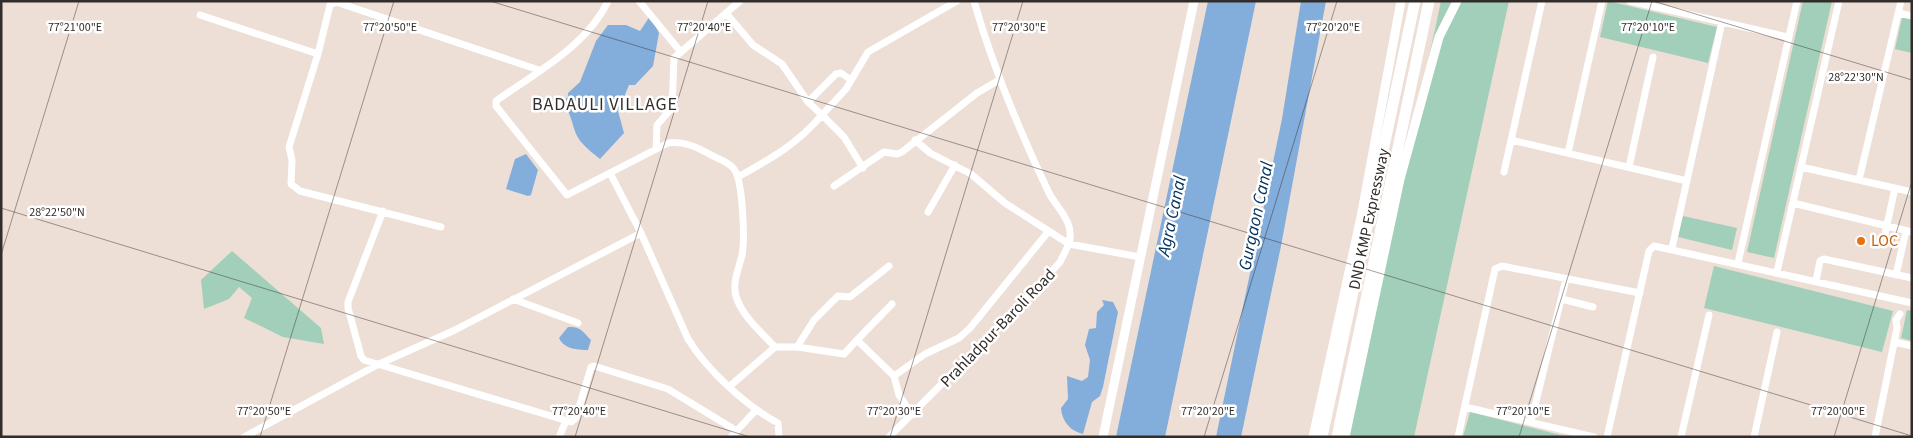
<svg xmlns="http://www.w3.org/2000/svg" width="1913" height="438" font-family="'Source Sans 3',sans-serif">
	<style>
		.green { fill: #a1cfb9 }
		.water { fill: #83addb }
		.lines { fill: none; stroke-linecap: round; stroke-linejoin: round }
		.minor { stroke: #fff; stroke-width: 7 }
		.tertiary { stroke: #fff; stroke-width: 9 }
		.trunk { stroke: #fff; stroke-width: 11 }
		.ticks { fill: none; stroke: #322d2a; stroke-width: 1; stroke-opacity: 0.45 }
		.food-dot { fill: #e8710a; stroke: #fff; stroke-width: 2 }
		.labels { text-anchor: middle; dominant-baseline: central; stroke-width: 5; stroke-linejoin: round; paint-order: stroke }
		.street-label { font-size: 16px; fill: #322d2a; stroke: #fff }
		.food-label { font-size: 16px; fill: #c56008; stroke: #fff; text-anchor: start }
		.neighbourhood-label { font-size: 18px; letter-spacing: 1px; fill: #322d2a; stroke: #fff }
		.water-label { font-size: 18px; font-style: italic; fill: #073560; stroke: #fff }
		.ticks-label { font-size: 12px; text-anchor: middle; fill: #322d2a; stroke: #fff; stroke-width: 5; stroke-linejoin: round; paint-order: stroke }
	</style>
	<rect width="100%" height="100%" fill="#edded6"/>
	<path class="green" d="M1441,1h68l-95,436h-66z
		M1608,1l109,26 -9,36 -108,-26z
		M1803,1h29l-58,257 -27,-6z
		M1903,13l9,2v38l-17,-4z
		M1683,216l54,12 -5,22 -54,-13z
		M232,251l89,77 3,16 -41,-7 -39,-19 8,-20 -13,-11 -10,12 -25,10 -3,-29z
		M1714,266l179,45 -11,41 -178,-44z
		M1907,310l5,1v30l-11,-3z
		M1470,412l98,25h-105z"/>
	<path class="water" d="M1208,1h48l-91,436h-49z
		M1301,1h25l-45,245 -40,191h-25l66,-318z
		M650,16l9,17 -6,33 -18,19h-6l-11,26 6,22 -24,26c-6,-5 -13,-10 -18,-16 -12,-14 -7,-27 -21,-41l7,-5v-4l12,-11 16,-41 12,-16h18l14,6z
		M526,154l12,16 -7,25 -3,1 -22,-7 9,-30z
		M1102,300l11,2 5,10 -15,75 -3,9 -8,6 -9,32c-13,-3 -21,-13 -22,-26l7,-9 -1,-23 15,5 6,-4 2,-17 -5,-15 4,-16 7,-1 1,-16 7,-7z
		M568,327c13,-1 15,5 23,13l-3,10c-10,0 -24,-1 -29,-12z"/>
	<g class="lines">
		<path class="minor" d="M608,1c-21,45 -73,72 -112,100v5l71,89 101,-52c16,-2 29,4 43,12 7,4 18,7 23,14 9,12 11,70 8,86 -3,13 -10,28 -6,41 5,19 26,37 39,51l-45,39
			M639,1l41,50
			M1630,1l158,36
			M726,13l27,32 29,19 26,38
			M1898,13l14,3
			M200,15l118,39
			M915,140l15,13 41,21 34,29 64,41c6,-22 -11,-34 -20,-51 -30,-63 -56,-125 -75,-192
			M1511,140l176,41
			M656,149l1,-24 15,-17 2,-50 66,-57
			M1568,153l34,-152
			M1629,167l24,-110
			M1801,167l111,25
			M863,168l-19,-31 -22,-22 24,-26 22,-37 89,-51
			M1504,172l38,-171
			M610,173l31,60 47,106c19,31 58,67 90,84l1,14
			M738,177c34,-19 58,-32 84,-62l-14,-13 28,-28 5,-1 10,7
			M1859,180l42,-179
			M834,186l50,-34 13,2 5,-2 75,-59 22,-13
			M1793,203l119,29
			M383,211l-35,91v6l13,48 3,4 207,62 5,-4 15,-51 3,-1 74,23 69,42
			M928,212l27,-47
			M441,227l-141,-36 -9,-7 1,-24 -3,-13 29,-93 12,-49 6,-3 203,68
			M1885,234l10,-46
			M1672,248l50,-226
			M1738,263l59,-262
			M1777,272l62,-271
			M1896,275l10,-44
			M1816,281l4,-20 4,-2 88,19
			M513,299l65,24
			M1562,299l31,8
			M857,340l35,-36
			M1894,342l18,4
			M775,347h22l47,7 13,-14 37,36 5,19 13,20
			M797,347l17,-27 24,-24 12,1 39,-31
			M894,376l31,-22 34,-16 11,-10 78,-96
			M1465,407l129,30
			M1531,422l35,-143
			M244,437l133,-72 78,-35 186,-97
			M559,437l7,-16
			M731,437l24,-26
			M889,437l149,-150 22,-25 9,-18 71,13
			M1458,437l37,-168 7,-3 138,27
			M1607,437l42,-186 5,-5 258,57
			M1681,437l28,-122
			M1754,437l23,-105
			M1875,437l22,-109 -1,-8 4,-6"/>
		<path class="tertiary" d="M1103,437l91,-436
			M1313,437l48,-220 40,-216
			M1345,437l55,-258 39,-142 18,-36"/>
		<path class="trunk" d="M1322,437l93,-436
			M1337,437l92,-436"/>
	</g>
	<path class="ticks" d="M490,1l1422,435M1653,1l259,79M1,208l749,229M1,255l78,-254M260,437l134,-436M575,437l133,-436M890,437l133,-436M1204,437l133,-436M1519,437l133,-436M1834,437l78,-256"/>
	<circle class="food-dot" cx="1861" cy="241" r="5"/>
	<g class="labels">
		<g class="street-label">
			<text transform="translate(1369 219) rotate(-78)">DND KMP Expressway</text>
			<text transform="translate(998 328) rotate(-46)">Prahladpur-Baroli Road</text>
		</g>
		<g class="food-label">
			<text x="1871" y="241">LOC</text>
		</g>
		<g class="neighbourhood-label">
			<text x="605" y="104">BADAULI VILLAGE</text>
		</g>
		<g class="water-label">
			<text transform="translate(1172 216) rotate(-78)">Agra Canal</text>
			<text transform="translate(1256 216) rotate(-78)">Gurgaon Canal</text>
		</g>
	</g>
	<g class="ticks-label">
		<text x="75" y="31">77°21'00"E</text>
		<text x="390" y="31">77°20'50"E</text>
		<text x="704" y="31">77°20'40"E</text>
		<text x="1019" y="31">77°20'30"E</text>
		<text x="1333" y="31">77°20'20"E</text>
		<text x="1648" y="31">77°20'10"E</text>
		<text x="1856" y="81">28°22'30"N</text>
		<text x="57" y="216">28°22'50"N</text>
		<text x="264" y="415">77°20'50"E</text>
		<text x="579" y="415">77°20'40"E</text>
		<text x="894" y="415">77°20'30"E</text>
		<text x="1208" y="415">77°20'20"E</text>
		<text x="1523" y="415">77°20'10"E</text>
		<text x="1838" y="415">77°20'00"E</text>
	</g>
	<rect width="1913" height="438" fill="none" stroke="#322d2a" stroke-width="5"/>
</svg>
